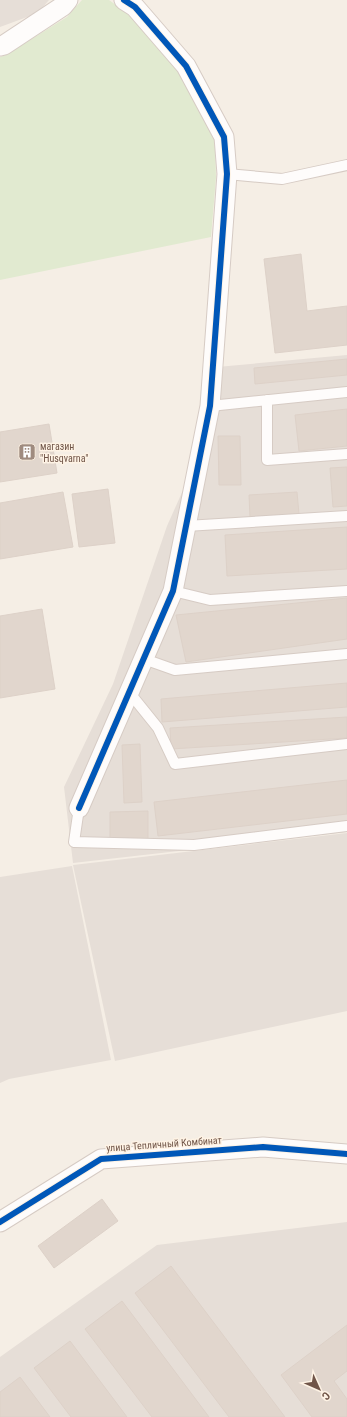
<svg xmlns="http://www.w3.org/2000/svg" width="347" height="1417" font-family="'Roboto Condensed',sans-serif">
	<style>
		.industrial { fill: #e6ded7 }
		.green { fill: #e1ead0 }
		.building { fill: #e1d6cd; stroke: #ddd1c8 }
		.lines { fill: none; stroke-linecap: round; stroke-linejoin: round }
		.service-casing { stroke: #d6cbc4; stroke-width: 12 }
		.minor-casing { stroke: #d6cbc4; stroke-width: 21 }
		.service { stroke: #fefcfb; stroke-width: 10 }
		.minor { stroke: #fefcfb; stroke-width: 19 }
		.cycleway-casing { stroke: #fef3e5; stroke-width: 8 }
		.cycleway { stroke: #0057b8; stroke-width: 6 }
		.labels { text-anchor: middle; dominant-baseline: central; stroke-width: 3; stroke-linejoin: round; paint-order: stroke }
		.poi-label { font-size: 10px; fill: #705548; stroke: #fef3e5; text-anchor: start }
		.street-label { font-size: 10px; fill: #705548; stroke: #fef3e5 }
	</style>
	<rect width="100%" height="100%" fill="#f5eee5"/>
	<path class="industrial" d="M0,0h49l-11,13 -38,14z
		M347,355v477l-274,31 -9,-76 49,-103 54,-158 21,-47 18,-111z
		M347,833v178l-232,50 -42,-196z
		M72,866l39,194 -102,19 -9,4v-206z
		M347,1222v195h-347v-60l157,-112z"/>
	<path class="green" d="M82,0h27l22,16 52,60 32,66 1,35 -5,60 -211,43v-223l6,-2 61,-38z"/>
	<path class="building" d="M301,254l6,57 40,-5v39l-72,8 -11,-94z
		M347,359v16l-92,9 -1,-16z
		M347,409v37l-48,5 -4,-36z
		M49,424l8,49 -57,9v-50z
		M218,436h22l1,49h-22z
		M347,467v39l-14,1 -3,-39z
		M108,489l7,54 -36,4 -7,-53z
		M63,492l10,55 -73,12v-56z
		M297,492l2,22 -49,3 -1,-22z
		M347,527v42l-120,7 -2,-41z
		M347,598v41l-161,23 -10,-47z
		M42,609l13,80 -55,9v-82z
		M347,683v24l-185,15 -1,-23z
		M347,717v21l-176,11 -1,-21z
		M140,744l2,58 -18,1 -2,-58z
		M347,780v34l-189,22 -4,-34z
		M148,811v28l-38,1v-28z
		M102,1199l16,22 -64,47 -16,-22z
		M171,1266l114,151h-56l-94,-124z
		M122,1301l87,116h-57l-67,-88z
		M347,1325v46l-13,10 13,18v18h-35l-31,-42z
		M70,1341l57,76h-56l-37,-49z
		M20,1377l30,40h-50v-25z"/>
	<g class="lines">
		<defs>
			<path id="service" d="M227,174l55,5 65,-14
				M267,400v60l80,-6
				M210,406l137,-14
				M186,526l161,-10
				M173,591l37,9 137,-9
				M144,659l31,11 172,-16
				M129,692l29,36 17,36 172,-20
				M79,808l-5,34 120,3 153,-19"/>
			<path id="minor" d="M0,46l4,-1 59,-39 5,-6
				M79,808l94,-217 37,-185 17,-232 -3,-37 -38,-71 -51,-59 -11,-7
				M0,1222l101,-63 162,-12 84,7"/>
		</defs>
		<use href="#service" class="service-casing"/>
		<use href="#minor" class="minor-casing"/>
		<use href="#service" class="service"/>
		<use href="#minor" class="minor"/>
		<defs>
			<path id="cycleway" d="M79,808l94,-217 37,-185 17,-232 -3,-37 -38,-71 -51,-59 -11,-7
				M0,1222l101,-63 162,-12 84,7"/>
		</defs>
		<use href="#cycleway" class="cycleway-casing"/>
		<use href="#cycleway" class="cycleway"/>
	</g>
	<defs>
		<symbol id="building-square" viewBox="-11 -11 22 22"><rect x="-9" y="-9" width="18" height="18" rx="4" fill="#9f8b7f" stroke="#fef3e5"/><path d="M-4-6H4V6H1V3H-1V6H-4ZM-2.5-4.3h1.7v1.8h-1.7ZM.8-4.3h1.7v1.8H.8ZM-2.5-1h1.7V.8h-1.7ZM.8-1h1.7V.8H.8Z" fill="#fff"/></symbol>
	</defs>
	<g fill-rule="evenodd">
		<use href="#building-square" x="17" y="442" width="20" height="20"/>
	</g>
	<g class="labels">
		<g class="poi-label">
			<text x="40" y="446">магазин<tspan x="40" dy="12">"Husqvarna"</tspan></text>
		</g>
		<g class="street-label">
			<text transform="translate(164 1144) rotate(-4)">улица Тепличный Комбинат</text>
		</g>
	</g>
	<g transform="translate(319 1389) rotate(135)" stroke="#fef3e5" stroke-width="3" paint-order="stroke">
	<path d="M0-3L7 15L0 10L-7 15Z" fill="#705548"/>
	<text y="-6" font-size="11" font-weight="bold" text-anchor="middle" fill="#705548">С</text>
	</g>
</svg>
